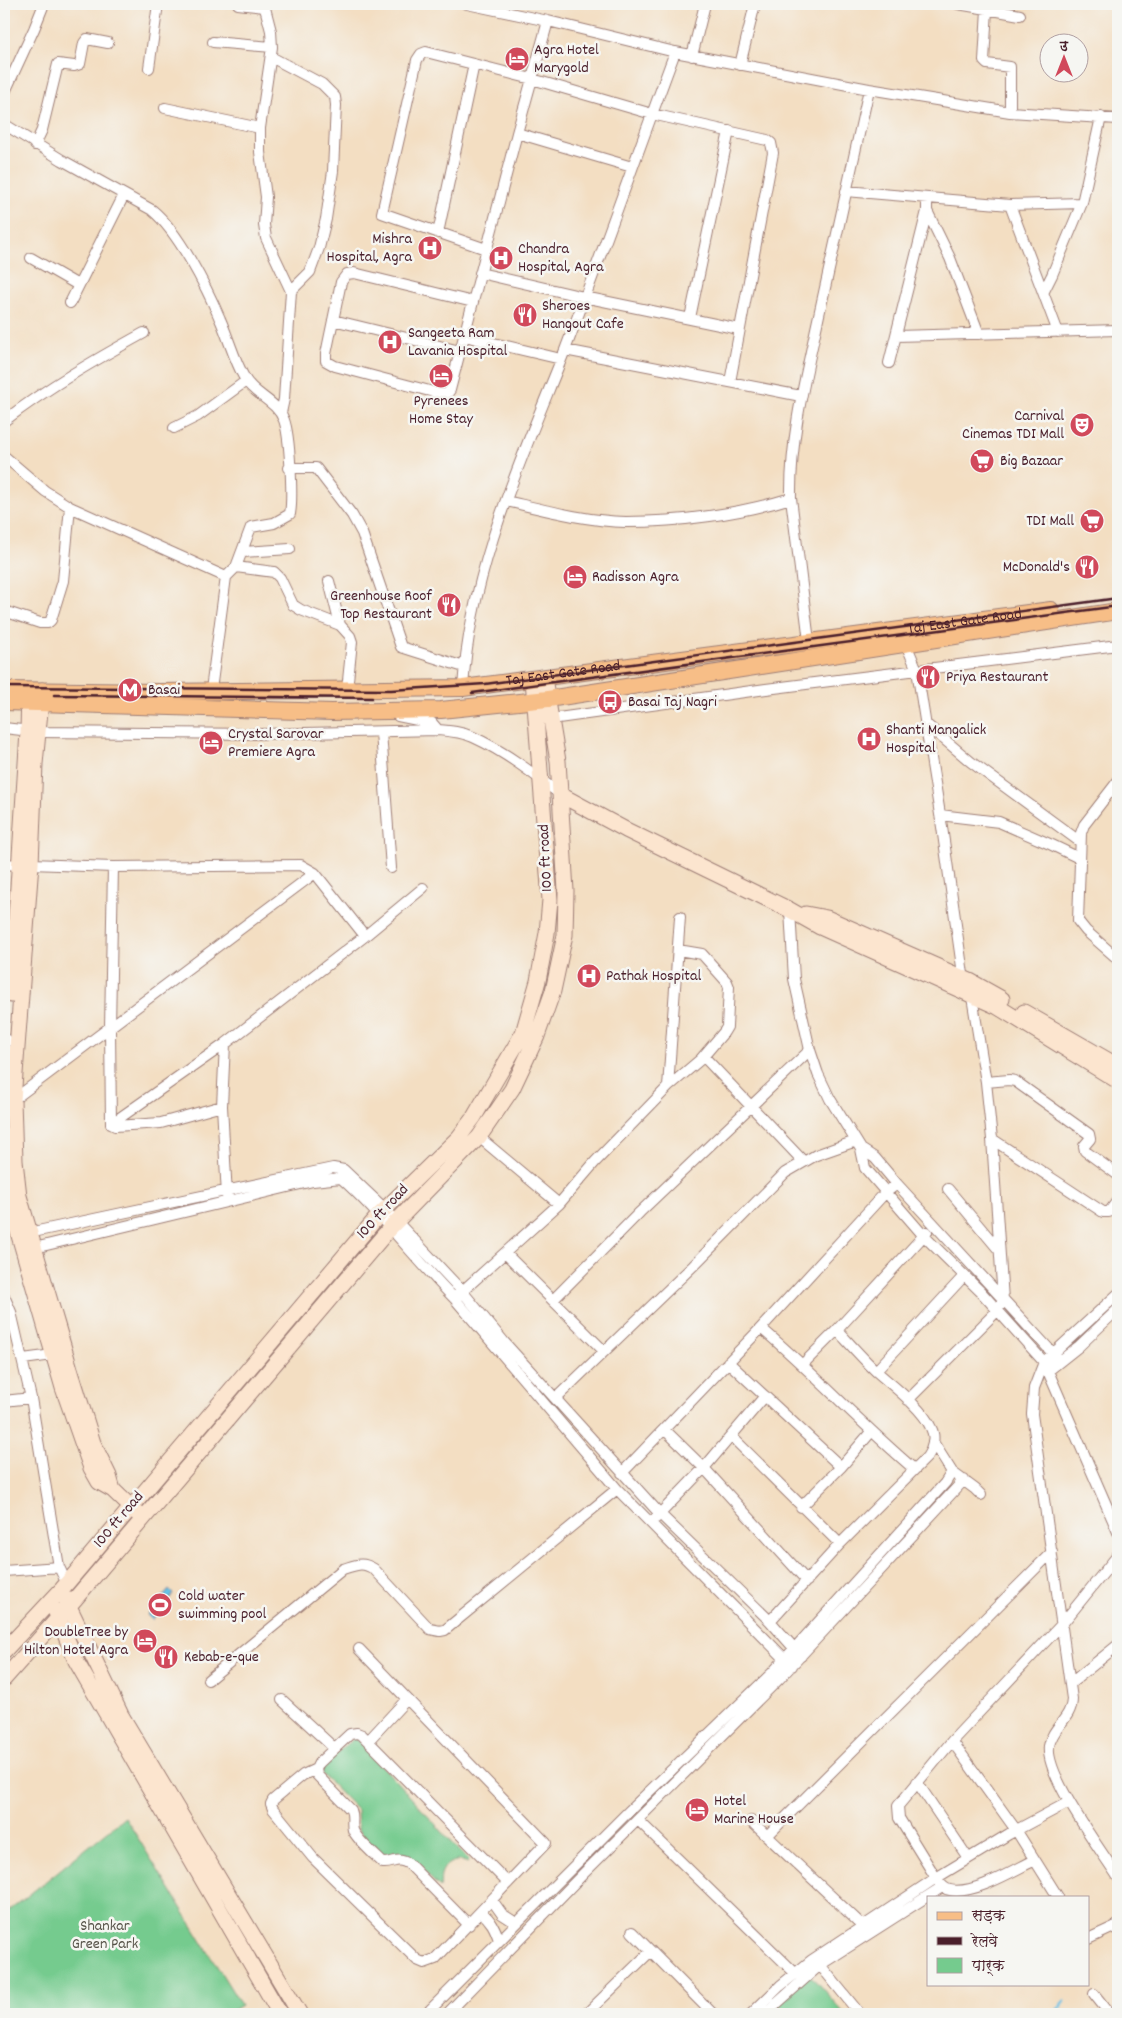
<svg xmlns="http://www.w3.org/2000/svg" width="1122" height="2018" font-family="Dekko,'Playpen Sans Deva',sans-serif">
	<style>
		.green { fill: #75cb8e; stroke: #60755c }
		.water { fill: #68c1e5; stroke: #597088 }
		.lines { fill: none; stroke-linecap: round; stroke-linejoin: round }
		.stream { stroke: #68c1e5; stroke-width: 2.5 }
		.street-casing { stroke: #9e7e76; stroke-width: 12 }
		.secondary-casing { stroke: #9e7e76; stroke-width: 17 }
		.primary-casing { stroke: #9e7e76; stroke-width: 18 }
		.street { stroke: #fff; stroke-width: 10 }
		.secondary { stroke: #fce5cf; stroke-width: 15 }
		.primary { stroke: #f7be87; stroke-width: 16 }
		.rail { stroke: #4a1f2b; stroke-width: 2.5 }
		.labels { text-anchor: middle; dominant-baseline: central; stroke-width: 5; stroke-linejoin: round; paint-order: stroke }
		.poi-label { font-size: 16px; fill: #4a1f2b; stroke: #f6f6f2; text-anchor: start }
		.street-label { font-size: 16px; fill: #4a1f2b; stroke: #f6f6f2 }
		.park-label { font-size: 16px; fill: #575349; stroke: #f6f6f2 }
	</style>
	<rect width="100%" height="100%" fill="#f6f6f2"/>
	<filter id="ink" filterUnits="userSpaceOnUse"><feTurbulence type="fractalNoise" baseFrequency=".02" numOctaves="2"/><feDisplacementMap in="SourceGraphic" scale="10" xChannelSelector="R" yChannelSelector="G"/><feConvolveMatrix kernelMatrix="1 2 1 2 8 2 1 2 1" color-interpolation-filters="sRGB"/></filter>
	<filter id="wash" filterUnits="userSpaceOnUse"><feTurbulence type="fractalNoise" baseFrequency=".0096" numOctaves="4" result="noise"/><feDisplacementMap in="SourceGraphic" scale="20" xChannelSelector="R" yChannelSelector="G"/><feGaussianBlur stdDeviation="1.12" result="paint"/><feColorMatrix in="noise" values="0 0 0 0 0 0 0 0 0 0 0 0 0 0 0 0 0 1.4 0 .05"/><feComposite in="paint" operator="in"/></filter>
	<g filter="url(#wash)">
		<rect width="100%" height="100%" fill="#f3dec2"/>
		<path class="green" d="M353,1739h4l5,5 107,117 -1,2c-11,-5 -24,-1 -27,12 -1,5 0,9 -1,13l-29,-30 -6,-3 -23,1 -24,-26 -1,-20 -34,-35 -2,-8z
			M125,1817l116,188 -15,9h-222v-99z
			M809,1974l36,40h-84z"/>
		<path class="water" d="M169,1590l4,4 -21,26 -5,-5z"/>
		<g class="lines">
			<path class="stream" d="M1056,2014l8,-13"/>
		</g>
	</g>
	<g filter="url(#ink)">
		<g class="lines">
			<defs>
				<path id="street" d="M238,4l26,3
					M264,4l7,27 1,16 -12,81v24l6,45 -2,28 2,13 25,53 -7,108 -3,14
					M467,4l81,17 127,31 194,37 141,23 108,7
					M958,4l29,5 -3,52 3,3 23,3v45
					M987,9l33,6
					M213,42l59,5
					M692,56l13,-52
					M271,57l51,27 13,13 1,8 -3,66 -7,48 -7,29 -9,24 -19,19
					M740,65l15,-61
					M149,68l9,-64
					M4,94l30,-65 10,-25
					M165,108l95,20
					M4,124l58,36 90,50c26,21 55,78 68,109 9,20 14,41 25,60 9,16 32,22 39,41 6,16 9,77 6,94l-16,9 -23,4 -15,40 -10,10 -15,113
					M517,133l115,34
					M35,145l7,-15 16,-66 16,2 6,-2 4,-21 3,-4 21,4
					M846,191l164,14 48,127
					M1010,205l72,-2
					M927,211l23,47 29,76
					M438,233l36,-169
					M486,249l-104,-36 35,-153 4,-6 5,-2 106,27 120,35 115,26 4,3 2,10 -43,229
					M31,258l47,27
					M480,273l104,24 155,32
					M1044,291l8,-16 30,-72 19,-86
					M473,302l-119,-29 -7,1 -6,8 -15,72v7l9,5 106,28h6l3,-4 67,-257 31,-112
					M70,303l54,-108
					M690,318l39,-187
					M333,320l127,31
					M464,336l97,23
					M896,336l222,-6
					M565,350l236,46
					M889,363l38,-152v-13
					M4,421c44,-34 91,-61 140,-88
					M174,428l24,-12 48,-35
					M4,456l41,35 25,16 156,70
					M289,468h27l36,47 10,18 39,114 63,20
					M506,501c39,9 80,20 120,21 54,0 114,-8 165,-24
					M243,552l47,-3
					M236,567l38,5 6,6 13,27 8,5 39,15
					M329,581l11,44 10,11 2,6 -5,48
					M4,611l36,12h8l3,-3 12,-39 7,-74
					M809,641l-18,-143c-1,-62 15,-123 28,-183 17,-75 33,-151 50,-226
					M906,644l11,26 25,157 22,154
					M463,688c7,-118 59,-230 102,-338 38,-99 73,-199 110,-298
					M398,716l34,7 6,7
					M551,719l215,-30 352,-44
					M926,724l45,38 108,79
					M4,728l35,4 222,2 177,-4c12,1 24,2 35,7 31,14 61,37 88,58
					M381,732l10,136
					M1118,781l-34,44 -3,8 -3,88 8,10 32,28
					M940,815l59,7 53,23 27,13
					M4,864l15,1
					M31,864l82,3 188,-2 14,8 50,63
					M790,910l4,69 16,71 8,24 12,25 31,50 4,19 58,67 58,57 63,70 74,170
					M678,950l24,4 25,28 2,5 -2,40 -3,5 -23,27
					M4,1037l4,4
					M225,1044l-3,62 5,90
					M4,1050h3
					M986,1082l23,-2 6,1 74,53 1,5 -6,7 1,5 33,24
					M668,1087l12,-170
					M13,1100l302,-227
					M111,1124l114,-80 140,-108 58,-48
					M111,1124l-1,-96 3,-161
					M111,1124l4,2 46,-3 61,-17
					M479,1137l80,67
					M992,1139l111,73h6l9,-12
					M861,1149l14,9 22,26 163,177
					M948,1189l51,61
					M24,1234l309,-66 11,2 41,39 77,82 42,51 156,172 110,107 31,35
					M30,1249l283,-68 28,-3c42,37 75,82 114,121l162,190 175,177
					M505,1253l99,98
					M1118,1294l-74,68 -10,26 -2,26 40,285c0,19 -20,28 -23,47 -4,30 52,104 69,131
					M4,1296l7,16 20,86 -27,3
					M457,1296l102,-92 36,-42 73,-75 33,-28h5l97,102
					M553,1300l87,-88 170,-162
					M761,1328c53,45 100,96 153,141
					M23,1359l30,-4
					M728,1362l113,105
					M803,1364l34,-34 90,-98
					M1049,1370l29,-23 40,-38
					M876,1371l88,-95
					M31,1398l28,169 8,17
					M556,1398l137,-132 92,-93 31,-18 40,-14
					M908,1400l89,-89 6,-11 -11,-161 -6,-57 -15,-91
					M664,1429l40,39 103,113
					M732,1437l108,107
					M933,1442l19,30 23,17 6,6
					M622,1473l139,-145 124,-135 12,-9
					M801,1507l40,-40 30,-35
					M656,1518l48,-50 61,-72
					M4,1571l55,-4
					M770,1621l70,-77 87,-87c6,-8 9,-20 4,-29 -8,-19 -38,-42 -54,-56 -14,-13 -27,-28 -40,-42
					M208,1680l135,-111c13,-4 19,-8 31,0l56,60 10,2 5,-1 172,-141
					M1071,1683l47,-38
					M282,1700l52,48
					M368,1741l39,-42
					M952,1741l64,89 42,67
					M316,1769l-13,6 -30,25 -2,4 2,5 40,49 104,102 7,3 11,-4 111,-116 -187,-194
					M917,1782l51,76
					M638,1820l157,153
					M751,1821l112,105
					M767,1836l285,-284
					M1035,1860c-21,10 -61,35 -85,30 -7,-1 -10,-7 -14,-12l-37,-60 -1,-12 54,-65 110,-117 56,-69
					M492,1900l10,14 14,9
					M481,1912c10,8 14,16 18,28
					M469,1925l-60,-61c-13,-8 -15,0 -26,-1 -8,-8 -27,-24 -30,-33 -2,-7 1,-13 -2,-20l-34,-35 -1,-6 3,-6 31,-29 7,-1 5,2 146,148
					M632,1932l81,82
					M1088,1939l30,-14
					M820,1965l40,49
					M1094,1994l16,20
					M426,2014l203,-203 143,-138 173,-190 7,-11
					M447,2014l137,-141 195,-194 185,-199
					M586,2014l65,-63
					M751,2014l29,-28 32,-26 124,-82 73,-44 60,-32
					M765,2014l55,-49 122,-78"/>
				<path id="secondary" d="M42,690l-7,74 -4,100 -18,236 2,61 4,35 51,173 23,74 16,33 4,14
					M561,795l65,35 164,80 30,17 178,80 120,74
					M806,914l21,4 143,63 32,18
					M11,995l17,-263 1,-41
					M1024,1012l94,54
					M4,1170l3,24 56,194 28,80 8,14 14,8 25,24
					M65,1598l56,117 179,299
					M55,1610l21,51 204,353
					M4,1651l58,-62 317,-374 80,-78 15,-20 49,-84 15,-52 9,-48 3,-33 -17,-221
					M4,1679l71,-80 315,-371 89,-91 33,-48 25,-53 16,-45 12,-56 1,-44 -8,-130 -14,-83"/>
				<g id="primary">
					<path id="s1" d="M4,690l155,2 304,-4 588,-78"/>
					<path d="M4,702l328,10 109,-2 107,-11 570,-88"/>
				</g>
			</defs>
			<use href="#street" class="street-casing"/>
			<use href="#secondary" class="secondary-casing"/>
			<use href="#primary" class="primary-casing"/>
			<use href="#street" class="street"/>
			<use href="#secondary" class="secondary"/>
			<use href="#primary" class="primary"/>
			<g class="rail">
				<path id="s2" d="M4,687l387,3 94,-6 633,-86"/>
				<path d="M472,693l646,-87"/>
				<path d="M54,695l318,3"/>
			</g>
		</g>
	</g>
	<defs>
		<symbol id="hotel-disc" viewBox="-11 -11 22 22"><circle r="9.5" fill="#d1495b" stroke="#f6f6f2"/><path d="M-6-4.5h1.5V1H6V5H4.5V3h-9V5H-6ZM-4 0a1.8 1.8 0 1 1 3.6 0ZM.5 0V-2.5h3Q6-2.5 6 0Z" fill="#fff"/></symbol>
		<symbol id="hospital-disc" viewBox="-11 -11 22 22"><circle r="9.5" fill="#d1495b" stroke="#f6f6f2"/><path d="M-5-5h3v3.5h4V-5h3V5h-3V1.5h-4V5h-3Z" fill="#fff"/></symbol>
		<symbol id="restaurant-disc" viewBox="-11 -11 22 22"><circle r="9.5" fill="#d1495b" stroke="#f6f6f2"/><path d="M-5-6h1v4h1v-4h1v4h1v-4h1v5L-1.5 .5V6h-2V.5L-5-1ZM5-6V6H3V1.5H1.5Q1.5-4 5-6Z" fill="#fff"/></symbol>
		<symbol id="theatre-disc" viewBox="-11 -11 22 22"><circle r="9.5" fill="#d1495b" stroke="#f6f6f2"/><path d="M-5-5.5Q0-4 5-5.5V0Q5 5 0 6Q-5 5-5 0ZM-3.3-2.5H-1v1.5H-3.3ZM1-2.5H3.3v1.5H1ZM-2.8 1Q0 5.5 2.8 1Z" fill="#fff"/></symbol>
		<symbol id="supermarket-disc" viewBox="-11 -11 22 22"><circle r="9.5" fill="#d1495b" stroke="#f6f6f2"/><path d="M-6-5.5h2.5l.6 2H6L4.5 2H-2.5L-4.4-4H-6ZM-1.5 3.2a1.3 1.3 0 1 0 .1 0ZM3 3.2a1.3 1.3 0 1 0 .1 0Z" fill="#fff"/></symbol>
		<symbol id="metro-disc" viewBox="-11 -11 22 22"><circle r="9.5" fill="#d1495b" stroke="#f6f6f2"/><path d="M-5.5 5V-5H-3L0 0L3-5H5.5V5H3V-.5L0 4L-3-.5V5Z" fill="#fff"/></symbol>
		<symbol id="bus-disc" viewBox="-11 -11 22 22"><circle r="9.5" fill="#d1495b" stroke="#f6f6f2"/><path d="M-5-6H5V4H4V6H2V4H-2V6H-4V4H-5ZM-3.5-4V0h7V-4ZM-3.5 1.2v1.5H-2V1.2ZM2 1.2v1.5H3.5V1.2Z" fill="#fff"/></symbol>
		<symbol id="stadium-disc" viewBox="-11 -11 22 22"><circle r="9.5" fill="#d1495b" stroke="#f6f6f2"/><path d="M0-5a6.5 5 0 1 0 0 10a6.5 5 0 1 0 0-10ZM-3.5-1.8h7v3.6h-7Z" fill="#fff"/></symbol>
	</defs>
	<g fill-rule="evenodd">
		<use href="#hotel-disc" x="503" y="45" width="28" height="28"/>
		<use href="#hospital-disc" x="416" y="234" width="28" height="28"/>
		<use href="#hospital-disc" x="487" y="244" width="28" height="28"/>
		<use href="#restaurant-disc" x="511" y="301" width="28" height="28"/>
		<use href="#hospital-disc" x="376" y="328" width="28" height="28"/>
		<use href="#hotel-disc" x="427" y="362" width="28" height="28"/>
		<use href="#theatre-disc" x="1068" y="411" width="28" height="28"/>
		<use href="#supermarket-disc" x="968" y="447" width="28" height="28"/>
		<use href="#supermarket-disc" x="1078" y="507" width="28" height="28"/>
		<use href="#restaurant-disc" x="1073" y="553" width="28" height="28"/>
		<use href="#hotel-disc" x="561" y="563" width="28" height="28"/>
		<use href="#restaurant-disc" x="435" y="591" width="28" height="28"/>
		<use href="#restaurant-disc" x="914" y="663" width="28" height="28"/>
		<use href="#metro-disc" x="116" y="676" width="28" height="28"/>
		<use href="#bus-disc" x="596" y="688" width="28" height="28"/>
		<use href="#hospital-disc" x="855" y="725" width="28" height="28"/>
		<use href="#hotel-disc" x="197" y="729" width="28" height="28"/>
		<use href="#hospital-disc" x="575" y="962" width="28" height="28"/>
		<use href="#stadium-disc" x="146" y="1591" width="28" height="28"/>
		<use href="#hotel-disc" x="131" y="1627" width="28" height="28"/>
		<use href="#restaurant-disc" x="152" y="1643" width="28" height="28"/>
		<use href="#hotel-disc" x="683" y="1796" width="28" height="28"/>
	</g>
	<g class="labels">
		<g class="poi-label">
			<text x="534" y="50">Agra Hotel<tspan x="534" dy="18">Marygold</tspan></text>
			<text x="412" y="239" text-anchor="end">Mishra<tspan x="412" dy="18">Hospital, Agra</tspan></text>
			<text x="518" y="249">Chandra<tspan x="518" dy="18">Hospital, Agra</tspan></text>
			<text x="542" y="306">Sheroes<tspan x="542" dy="18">Hangout Cafe</tspan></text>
			<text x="408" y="333">Sangeeta Ram<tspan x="408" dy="18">Lavania Hospital</tspan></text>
			<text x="441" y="401" text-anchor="middle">Pyrenees<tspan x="441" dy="18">Home Stay</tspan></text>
			<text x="1064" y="416" text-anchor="end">Carnival<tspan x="1064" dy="18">Cinemas TDI Mall</tspan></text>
			<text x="1000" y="461">Big Bazaar</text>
			<text x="1074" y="521" text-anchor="end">TDI Mall</text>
			<text x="1070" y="567" text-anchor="end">McDonald's</text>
			<text x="592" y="577">Radisson Agra</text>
			<text x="432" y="596" text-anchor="end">Greenhouse Roof<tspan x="432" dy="18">Top Restaurant</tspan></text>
			<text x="946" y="677">Priya Restaurant</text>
			<text x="148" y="690">Basai</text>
			<text x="628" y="702">Basai Taj Nagri</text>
			<text x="886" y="730">Shanti Mangalick<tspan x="886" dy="18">Hospital</tspan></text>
			<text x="228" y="734">Crystal Sarovar<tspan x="228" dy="18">Premiere Agra</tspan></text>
			<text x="606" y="976">Pathak Hospital</text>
			<text x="178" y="1596">Cold water<tspan x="178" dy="18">swimming pool</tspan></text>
			<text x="128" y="1632" text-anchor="end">DoubleTree by<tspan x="128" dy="18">Hilton Hotel Agra</tspan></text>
			<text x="184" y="1657">Kebab-e-que</text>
			<text x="714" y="1801">Hotel<tspan x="714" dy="18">Marine House</tspan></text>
		</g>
		<g class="street-label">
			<text stroke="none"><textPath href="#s1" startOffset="965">Taj East Gate Road</textPath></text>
			<text stroke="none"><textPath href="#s2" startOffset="560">Taj East Gate Road</textPath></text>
			<text transform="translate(546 858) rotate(-93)">100 ft road</text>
			<text transform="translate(383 1212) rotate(-47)">100 ft road</text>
			<text transform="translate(119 1520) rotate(-50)">100 ft road</text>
		</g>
		<g class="park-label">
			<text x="105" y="1926">Shankar<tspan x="105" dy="18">Green Park</tspan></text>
		</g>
	</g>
	<rect width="1122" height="2018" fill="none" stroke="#f6f6f2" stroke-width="20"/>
	<rect x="927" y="1896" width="162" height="90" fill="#f6f6f2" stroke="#b1a0a2"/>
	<rect x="937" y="1912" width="25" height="8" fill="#f7be87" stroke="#b1a0a2"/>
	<text x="972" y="1920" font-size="15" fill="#4a1f2b">सड़क</text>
	<rect x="937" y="1937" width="25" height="8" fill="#4a1f2b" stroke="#b1a0a2"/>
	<text x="972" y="1946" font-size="15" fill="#4a1f2b">रेलवे</text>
	<rect x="937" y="1958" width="25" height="15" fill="#75cb8e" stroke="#b1a0a2"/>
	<text x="972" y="1970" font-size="15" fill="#4a1f2b">पार्क</text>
	<g transform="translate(1064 58)"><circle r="24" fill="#f6f6f2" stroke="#b1a0a2"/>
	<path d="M0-4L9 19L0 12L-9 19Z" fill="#d1495b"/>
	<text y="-8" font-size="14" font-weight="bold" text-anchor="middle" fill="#4a1f2b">उ</text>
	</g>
</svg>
